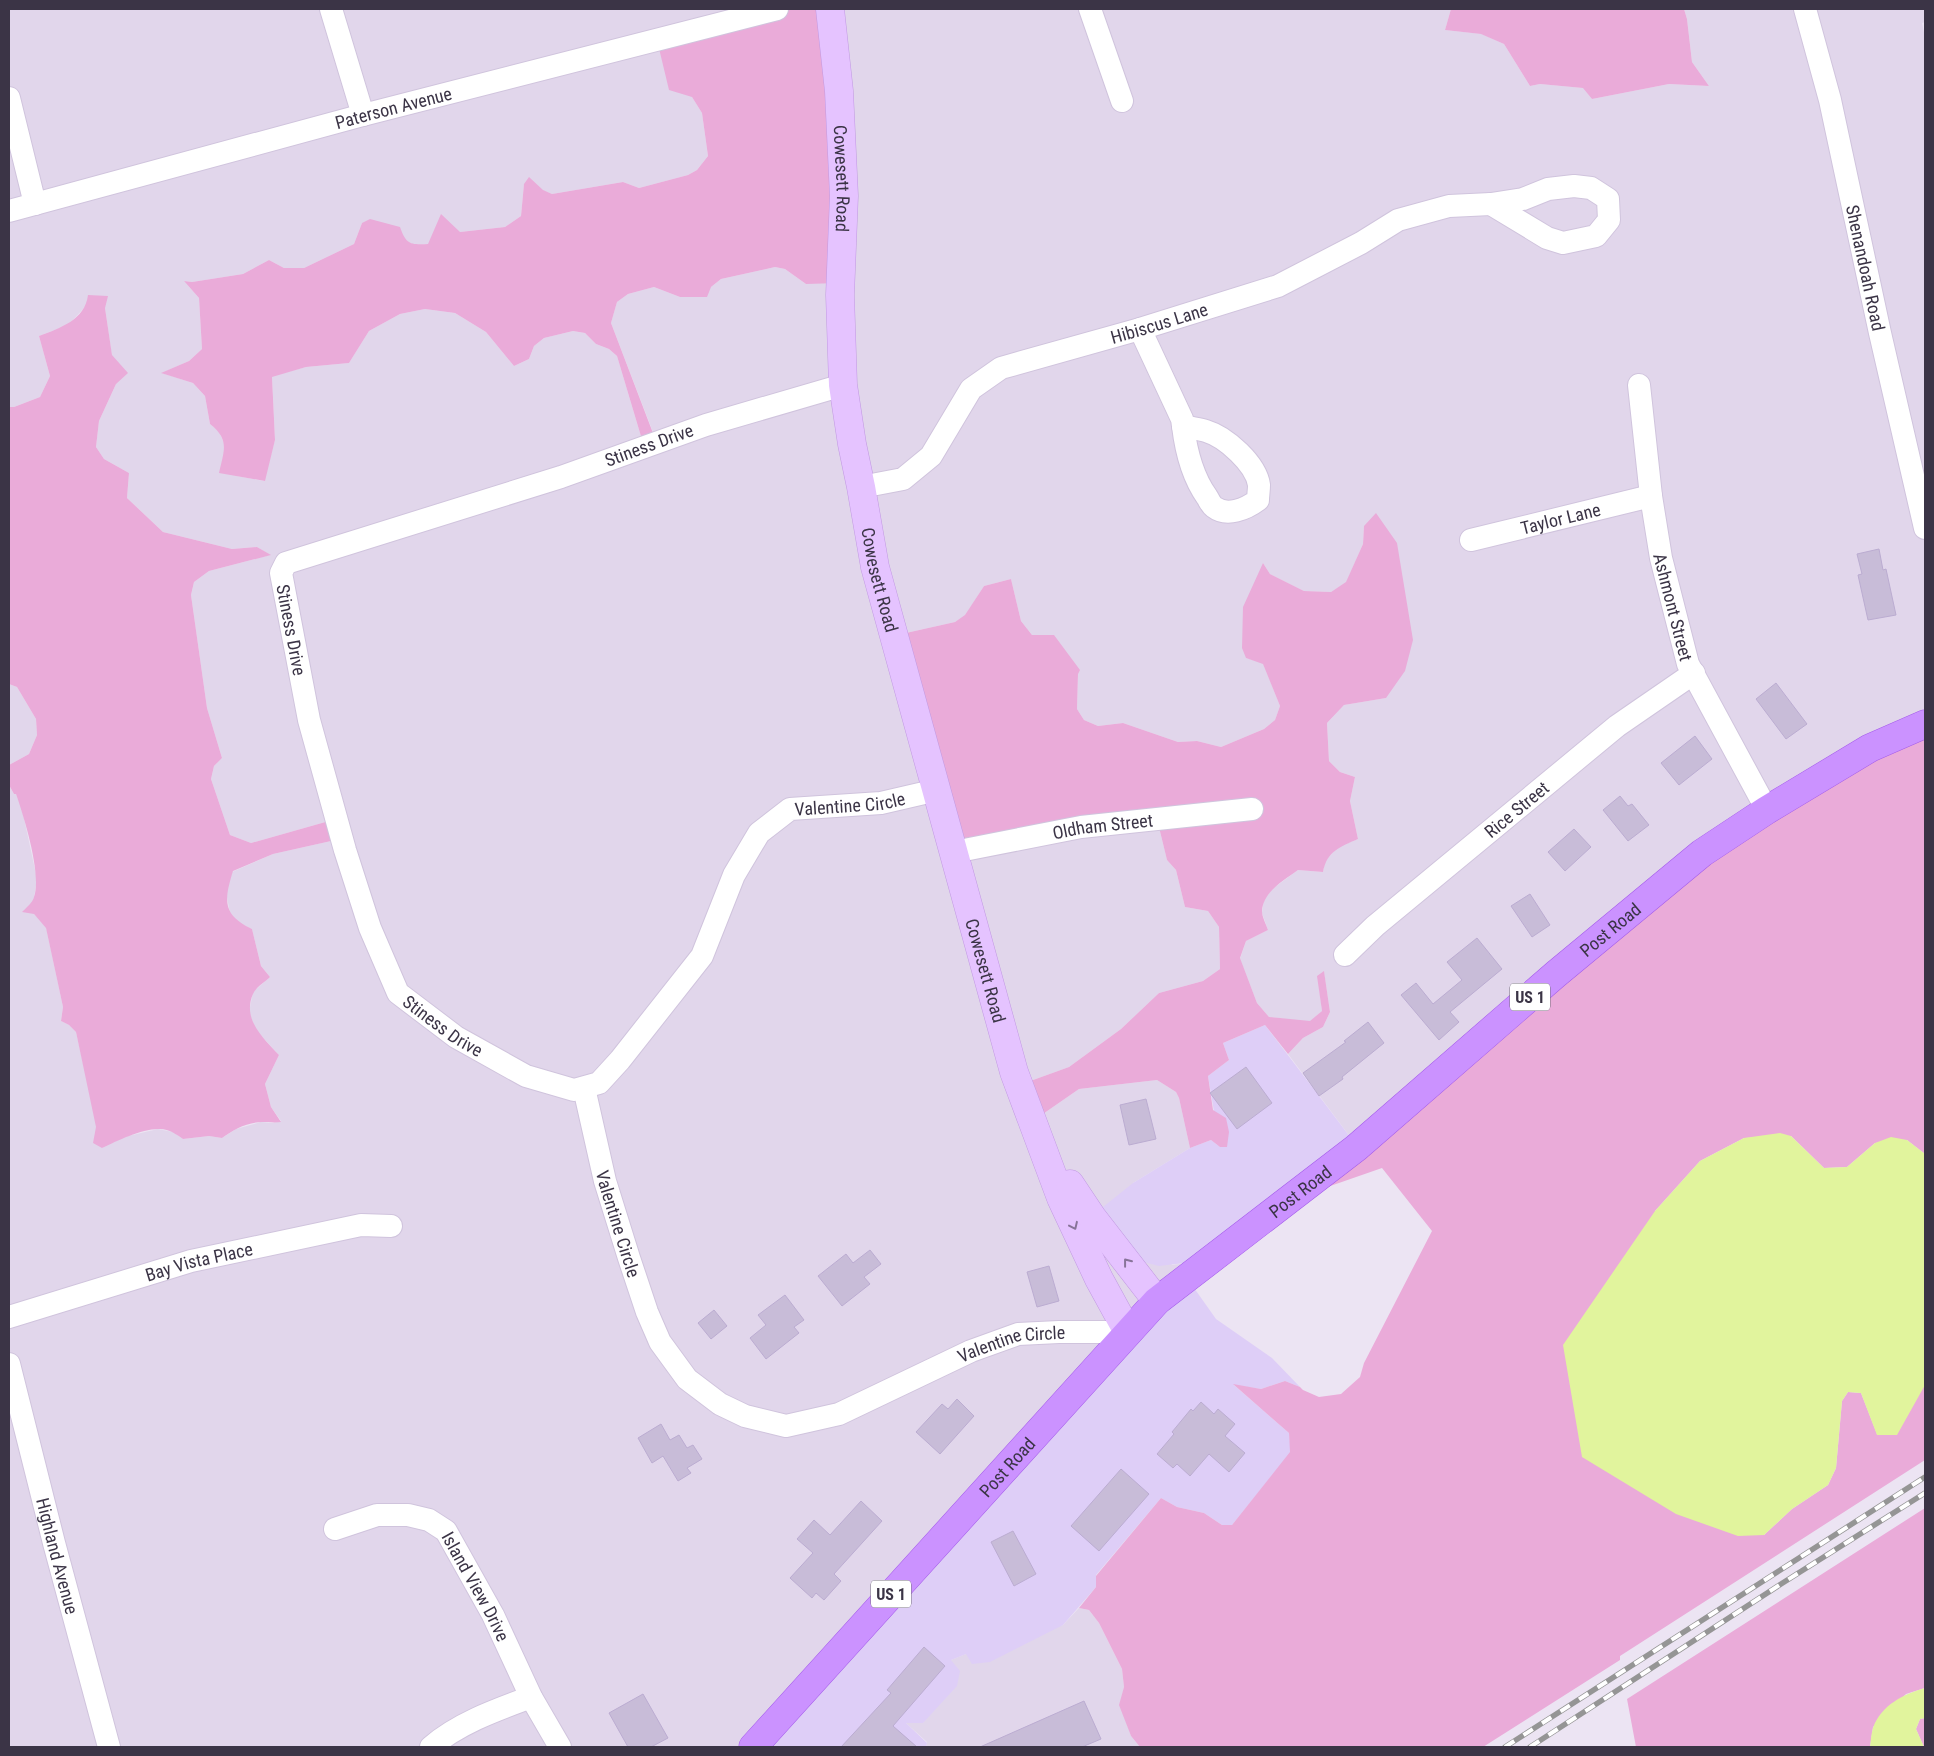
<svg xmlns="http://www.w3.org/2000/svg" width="1934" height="1756" font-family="'Roboto Condensed',sans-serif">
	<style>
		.residential { fill: #e1d6eb }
		.commercial { fill: #decef7 }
		.green { fill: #eaabd9 }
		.water { fill: #e1f49d }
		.building { fill: #c8bcd8; stroke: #bbacd1 }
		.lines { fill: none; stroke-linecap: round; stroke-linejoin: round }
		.street-casing { stroke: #d0c4dd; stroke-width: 24 }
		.secondary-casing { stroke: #c199e2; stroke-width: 29 }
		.primary-casing { stroke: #a45cea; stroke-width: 29 }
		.street { stroke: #fff; stroke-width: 22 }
		.secondary { stroke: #e5c3ff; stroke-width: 28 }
		.primary { stroke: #cb92ff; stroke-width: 28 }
		.rail-casing { stroke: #959595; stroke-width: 5.5 }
		.rail { stroke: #fff; stroke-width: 4; stroke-dasharray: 11; stroke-linecap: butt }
		.oneway { stroke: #887499 }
		.labels { text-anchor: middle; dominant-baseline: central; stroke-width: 4.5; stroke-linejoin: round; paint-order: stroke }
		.shield { fill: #fff; stroke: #76717e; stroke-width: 1 }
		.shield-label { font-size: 16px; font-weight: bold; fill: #3b3446 }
		.street-label { font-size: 18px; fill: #3b3446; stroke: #fff }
	</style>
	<rect width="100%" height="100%" fill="#ece4f3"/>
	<path class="residential" d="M9,9h766l-83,88 10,16 6,43 -11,14 -9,5 -49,13 -16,-6 -71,12 -28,-10 -3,32 -16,11 -45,5 -32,12 -14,1 -10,-6 -42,-16 -8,21 -50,24h-20l-15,-8 -26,14 -51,8 -8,-1 15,17 3,51 -13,12 -27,12 31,10 12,13 5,28 9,7 18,45 27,5 11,-41 -3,-64 34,-9 43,-4 20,-32 31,-17 25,-5 30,4 31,19 28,34 15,-7 5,-13 10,-8 29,-7 12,2 11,11 13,5 8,7 26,87 13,-3 -45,-117 6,-21 11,-8 26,-7 26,10 31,-10 10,-8 54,-12 10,2 21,15 27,-275h618l-6,21 37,4 22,10 26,42 10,-2 44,4 8,11 77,-15 40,2 -17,-24 -5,-43 -3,-10h241v13l-3,1 3,14v687l-568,422 -69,-92 15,-16 20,-11 7,-15 -6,-40 -6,5 4,34 -12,11 -41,-5 -12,-14 -17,-44 6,-18 22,-11 -6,-17 2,-14 11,-12 23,-17 25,2 2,-11 13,-14 20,-8 -8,-38 5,-24 -15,-5 -11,-11 -2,-38 17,-18 42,-7 -22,-172 -1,18 -17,39 -15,9 -27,-1 -34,-17 -7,-11 -17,95 17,5 17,43 -5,14 -11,9 -43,18 -24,-6 -19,1 -55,-19 -25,3 -14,-6 -7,-11 1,-35 -46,-39 -11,-14 -10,-42 -27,7 -19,30 -10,6 -58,13 260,184 10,41 9,10 9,37 23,4 11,16 1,42 -17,12 -44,12 -38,36 -52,38 -47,17 18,32 39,-27 78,-9 19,12 3,6 11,50 -57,35 39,82 29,-4 -447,486h-745v-962l5,9h2l6,15 15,70 -3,19v16l12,13 17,80 -2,14 8,4 7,7 26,116 22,-11 34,-8 15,3 10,7 26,-3 13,2 14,-9 25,-7 12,1 8,-2 -10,-14 -6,-23 14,-29 -23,-25 -7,-18 4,-20 17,-15 -9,-11 -9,-37 -13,-6 -9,-10 -4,-21 6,-20 41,-18 67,-15 -4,-20 -85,24 -21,-8 -19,-56 3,-13 8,-8 -15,-50 -16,-113 3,-13 15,-11 61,-16 -13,-8 -25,2 -69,-17 -36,-34 2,-25 -25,-14 -8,-12 3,-26 17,-37 -11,-76 -18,-3 -19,20 -29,11 11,40 -10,21 -26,10h-5z
		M9,684l8,3 19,32 1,16 -8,19 -20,11z
		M1079,1608l10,2 10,13 23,46 2,18 -4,18 11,31 9,11h-214l1,-5 -21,-19h17l28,-63 15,-6 97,-29z"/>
	<path class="commercial" d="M1265,1025l92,121 -156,115 -42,5 -27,-7 -39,-44 40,-32 57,-35 21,-8 9,7 -12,-71 21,-16 -6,-17z
		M1187,1278l29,41 56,39 28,29 -15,-6 -24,8 -27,-4 55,48 2,19 -59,73h-10l-18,-12 -27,-6 -16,-9 -65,77v12l-33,38 -73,37 -18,2 -6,-10 -15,6 9,11 -3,15 -34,37h-17l21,20 -1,4h-172z"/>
	<path class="green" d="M775,9h58l6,274 -33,1 -21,-15 -10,-2 -54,12 -10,8 -4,10h-27l-26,-10 -26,7 -11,8 -6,21 45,118 -13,2 -26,-87 -8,-7 -13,-5 -11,-11 -12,-2 -29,7 -10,8 -5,13 -15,7 -28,-34 -31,-19 -30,-4 -25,5 -31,17 -20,32 -43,4 -34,10 3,63 -10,41 -46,-8c5,-23 11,-33 -9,-49l-5,-28 -12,-13 -32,-10 28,-12 13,-12 -3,-51 -15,-17 8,1 51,-8 26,-14 15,8h20l50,-24 8,-21 8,-4 30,8c6,17 10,18 28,17l13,-30 19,18 45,-5 16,-11 3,-32 5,-7 14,13 9,4 71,-12 16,6 49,-13 9,-5 11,-14 -6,-43 -10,-16 -23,-7 -12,-50z
		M1451,9h233l3,10 5,43 17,24 -40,-2 -77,15 -9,-11 -43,-4 -10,2 -26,-42 -23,-10 -36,-4z
		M88,295l20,1 -3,12 7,47 16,18 -12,11 -17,37 -3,26 8,12 25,14 -2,25 36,34 69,17 25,-2 14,8 -62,16 -15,11 -3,13 16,113 15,50 -8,8 -3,13 19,56 21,8 85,-24 4,20 -67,15 -40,17c-9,29 -11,44 19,58l9,37 9,11c-5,5 -14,10 -17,17 -11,25 10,44 26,61l-14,29 6,23 10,15c-7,1 -12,0 -19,0 -15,0 -29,8 -40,16l-13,-2 -26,3c-7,-5 -15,-11 -25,-10 -17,0 -41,12 -56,19l-9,-5 3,-16 -20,-95 -7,-7 -8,-4 2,-14 -17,-79 -12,-14 -12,-2c4,-4 11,-10 12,-15 8,-23 -10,-80 -18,-103h-2l-5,-9v-20l20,-11 8,-19 -1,-16 -19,-32 -8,-3v-277h5l26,-10 10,-21 -11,-40c21,-8 46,-16 49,-41z
		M1376,513l21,30 16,97 -8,31 -19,27 -42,7 -17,18 2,38 11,11 15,5 -5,24 8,38c-18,8 -31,12 -35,33l-25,-2c-14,10 -35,22 -36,41 0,6 4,13 6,19l-22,11 -6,17 17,45 12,14 41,4 12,-10 -5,-35 7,-5 6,41 -7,15 -20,11 -15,16 -23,-29 -42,18 6,17 -21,16 5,34 13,8 3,14 -2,15h-7l-9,-7 -21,8 -11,-50 -3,-6 -19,-12 -78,9 -39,27 -18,-32 47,-17 52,-38 38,-36 44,-12 17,-12 -1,-42 -11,-16 -23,-4 -9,-37 -9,-10 -10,-41 -198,28 -62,-212 58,-13 10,-7 19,-29 27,-7 10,42 11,14h22l26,35 -2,4 -1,35 7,11 14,6 25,-3 55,19 19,-1 24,6 43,-18 11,-9 5,-14 -17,-42 -17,-6 -4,-10 1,-41 20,-44 7,11 34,17 27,1 15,-10 17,-38 1,-18z
		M1925,724v430l-18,-14 -32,3 -28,24 -23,1 -33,-32 -47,2 -44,23 -45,50 109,324 28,-26 36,-24 8,-17 6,-67 6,-9 13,1 16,41 48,-49v75l-305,196v4l-137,87h-343l-9,-11 -12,-31 5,-18 -2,-18 -23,-46 -10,-13 -10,-2 17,-21v-11l65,-78 16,9 27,6 18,12h10l58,-73 -1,-19 -56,-49 28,5 24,-8 15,6 3,3 16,7 22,-3 19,-17 4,-14 68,-132 -50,-63 -92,32 428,-355z
		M1925,1508v180l-19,6 -33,33 -3,20h-234l-9,-48z
		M1925,1718v29h-1l-8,-18 4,-10z"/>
	<path class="water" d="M1780,1133l11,3 33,32 23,-1 28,-24 16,-6 16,3 18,14v231l-28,50h-20l-16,-42 -13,-1 -6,9 -6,67 -8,17 -36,24 -28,26 -26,1 -62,-22 -94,-57 -19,-112 92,-134 45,-50 44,-23z
		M1925,1688v30l-5,1 -4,10 8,18h-54c1,-6 1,-13 3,-19 8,-23 31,-34 52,-40z"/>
	<path class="building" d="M1879,549l4,21 3,-1 10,46 -28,5 -10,-45 4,-1 -5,-20z
		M1776,683l31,41 -21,15 -30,-40z
		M1695,736l17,23 -33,26 -18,-22z
		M1620,796l8,10 4,-2 17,21 -21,16 -25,-31z
		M1574,829l17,18 -26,24 -17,-19z
		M1530,894l20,31 -18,12 -21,-31z
		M1477,938l25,31 -52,43 9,10 -20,18 -38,-45 15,-12 17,21 29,-24 -15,-18z
		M1368,1022l16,21 -42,34 1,2 -24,17 -16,-23 43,-31 -2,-1z
		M1246,1067l26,36 -35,26 -27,-36z
		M1146,1099l10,40 -27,6 -9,-40z
		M870,1250l11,14 -17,13 6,7 -28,22 -24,-30 28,-22 7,9z
		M1049,1266l10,35 -22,6 -10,-35z
		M785,1295l19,25 -10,7 5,6 -33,26 -16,-21 16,-13 -8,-10z
		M714,1310l13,16 -16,13 -13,-16z
		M957,1399l17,17 -34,38 -24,-22 26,-28 6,5z
		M1201,1402l13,12 4,-5 17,15 -10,12 20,17 -16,19 -20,-18 -19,22 -13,-12 -4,4 -16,-14 17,-20 -2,-2 19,-23 2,2z
		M661,1424l9,16 9,-5 8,13 6,-3 9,14 -15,9 4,5 -13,8 -15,-25 -11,7 -14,-25z
		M1121,1469l28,25 -50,57 -28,-25z
		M861,1501l21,20 -48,53 7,7 -17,19 -8,-7 -4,5 -22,-20 23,-25 -16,-14 17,-19 16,15z
		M1013,1531l23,43 -22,12 -23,-44z
		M924,1647l21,19 -52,60 24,21h-76l50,-54 -4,-3z
		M643,1694l25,44 -17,9h-23l-19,-34z
		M1084,1701l17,38 -19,8h-102z"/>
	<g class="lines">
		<defs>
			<g id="street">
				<path d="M331,9l32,106"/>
				<path d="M1090,9l32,92"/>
				<path id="s1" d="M1805,9l25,91 50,233 45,195"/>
				<path d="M9,98l26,106"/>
				<path d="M1574,186l17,2 17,11 1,21 -13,16 -33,7 -16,-5 -56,-34 32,-5 25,-10z"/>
				<path id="s2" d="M9,211l354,-96 414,-106"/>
				<path d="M1140,329l42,90 1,7"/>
				<path id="s3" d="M843,385l-137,40 -145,52 -275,86 -5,10 28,147 36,130 25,78 28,65 58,44 70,39 48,14 25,-7 21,-23 82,-104 32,-81 25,-42 31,-24 91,-6 56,-13"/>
				<path id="s4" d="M1639,385l12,111 10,62 27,106 79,146"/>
				<path d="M1183,426c8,2 16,3 23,5 20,6 50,33 53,54 0,5 -1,11 -1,15 -12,9 -31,17 -44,7 -3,-2 -5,-7 -7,-10 -15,-21 -21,-46 -24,-71z"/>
				<path id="s5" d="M861,487l42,-8 28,-23 40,-67 30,-21 139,-39 138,-43 83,-43 37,-23 51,-14 42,-2"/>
				<path id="s6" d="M1471,540l180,-44"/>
				<path id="s7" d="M954,852l127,-25 171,-18"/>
				<path id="s8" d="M1345,955l30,-29 242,-200 77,-53"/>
				<path id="s9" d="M584,1088l21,93 24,77 18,54 13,30 27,37 33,25 25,12 41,10 53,-12 132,-63 47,-17 41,-2h69"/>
				<path id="s10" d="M9,1317l182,-56 170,-36 30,1"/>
				<path id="s11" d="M9,1364l45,179 55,204"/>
				<path id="s12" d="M335,1529l42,-14h31l21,5 17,11 47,84 38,82 29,50"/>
				<path d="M431,1747c28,-24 65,-37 100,-50"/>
			</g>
			<g id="secondary">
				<path id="s13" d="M830,9l9,82 5,105 -4,99 3,90 9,59 9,43 14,80 139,505 47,126 38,81 29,53"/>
				<path d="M1070,1184l22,33 65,84"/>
			</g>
			<g id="primary">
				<path id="s14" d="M753,1747l404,-446 199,-153 200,-174 146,-121 65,-43 103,-62 55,-24"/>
			</g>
		</defs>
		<use href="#street" class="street-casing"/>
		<use href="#secondary" class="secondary-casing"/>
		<use href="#primary" class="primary-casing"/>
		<use href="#street" class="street"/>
		<use href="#secondary" class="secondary"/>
		<use href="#primary" class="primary"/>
		<defs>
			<path id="rail" d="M1505,1747l420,-270
				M1530,1747l251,-163 144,-91"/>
		</defs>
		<use href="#rail" class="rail-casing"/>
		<use href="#rail" class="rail"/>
	</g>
	<defs><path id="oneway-chevron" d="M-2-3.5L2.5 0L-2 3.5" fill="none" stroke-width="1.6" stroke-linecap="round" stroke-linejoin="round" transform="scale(1.25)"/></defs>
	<g class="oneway">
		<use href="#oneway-chevron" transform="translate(1074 1226) rotate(65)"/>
		<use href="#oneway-chevron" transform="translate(1127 1262) rotate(-128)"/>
	</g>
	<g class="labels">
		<g class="shield">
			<rect x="1510" y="983.5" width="40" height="27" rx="4"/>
			<rect x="871" y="1580.5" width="40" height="27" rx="4"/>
		</g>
		<g class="shield-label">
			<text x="1530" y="997">US 1</text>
			<text x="891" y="1594">US 1</text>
		</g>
		<g class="street-label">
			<text stroke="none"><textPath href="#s2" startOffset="398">Paterson Avenue</textPath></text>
			<text stroke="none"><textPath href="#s13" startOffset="170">Cowesett Road</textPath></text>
			<text stroke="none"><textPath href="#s1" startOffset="266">Shenandoah Road</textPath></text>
			<text stroke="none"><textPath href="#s5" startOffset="358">Hibiscus Lane</textPath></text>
			<text transform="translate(649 445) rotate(-20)">Stiness Drive</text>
			<text stroke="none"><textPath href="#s6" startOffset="92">Taylor Lane</textPath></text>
			<text stroke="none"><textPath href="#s13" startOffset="575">Cowesett Road</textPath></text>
			<text stroke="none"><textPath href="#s4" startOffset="225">Ashmont Street</textPath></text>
			<text stroke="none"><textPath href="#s3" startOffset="654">Stiness Drive</textPath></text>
			<text stroke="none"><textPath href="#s3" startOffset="1661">Valentine Circle</textPath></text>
			<text stroke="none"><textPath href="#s8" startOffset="225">Rice Street</textPath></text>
			<text stroke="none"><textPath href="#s7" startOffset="151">Oldham Street</textPath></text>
			<text stroke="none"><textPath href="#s14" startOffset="1188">Post Road</textPath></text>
			<text stroke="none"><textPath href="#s13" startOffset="980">Cowesett Road</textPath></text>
			<text stroke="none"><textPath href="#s3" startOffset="1089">Stiness Drive</textPath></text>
			<text stroke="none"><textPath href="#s14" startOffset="782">Post Road</textPath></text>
			<text stroke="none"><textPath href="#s9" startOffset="140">Valentine Circle</textPath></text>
			<text stroke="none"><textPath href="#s10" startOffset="198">Bay Vista Place</textPath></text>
			<text stroke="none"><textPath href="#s9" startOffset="665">Valentine Circle</textPath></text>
			<text stroke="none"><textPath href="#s14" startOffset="378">Post Road</textPath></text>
			<text stroke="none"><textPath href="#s11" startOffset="198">Highland Avenue</textPath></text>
			<text stroke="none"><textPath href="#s12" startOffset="180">Island View Drive</textPath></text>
		</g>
	</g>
	<rect width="1934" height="1756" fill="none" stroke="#3b3446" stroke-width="20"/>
</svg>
